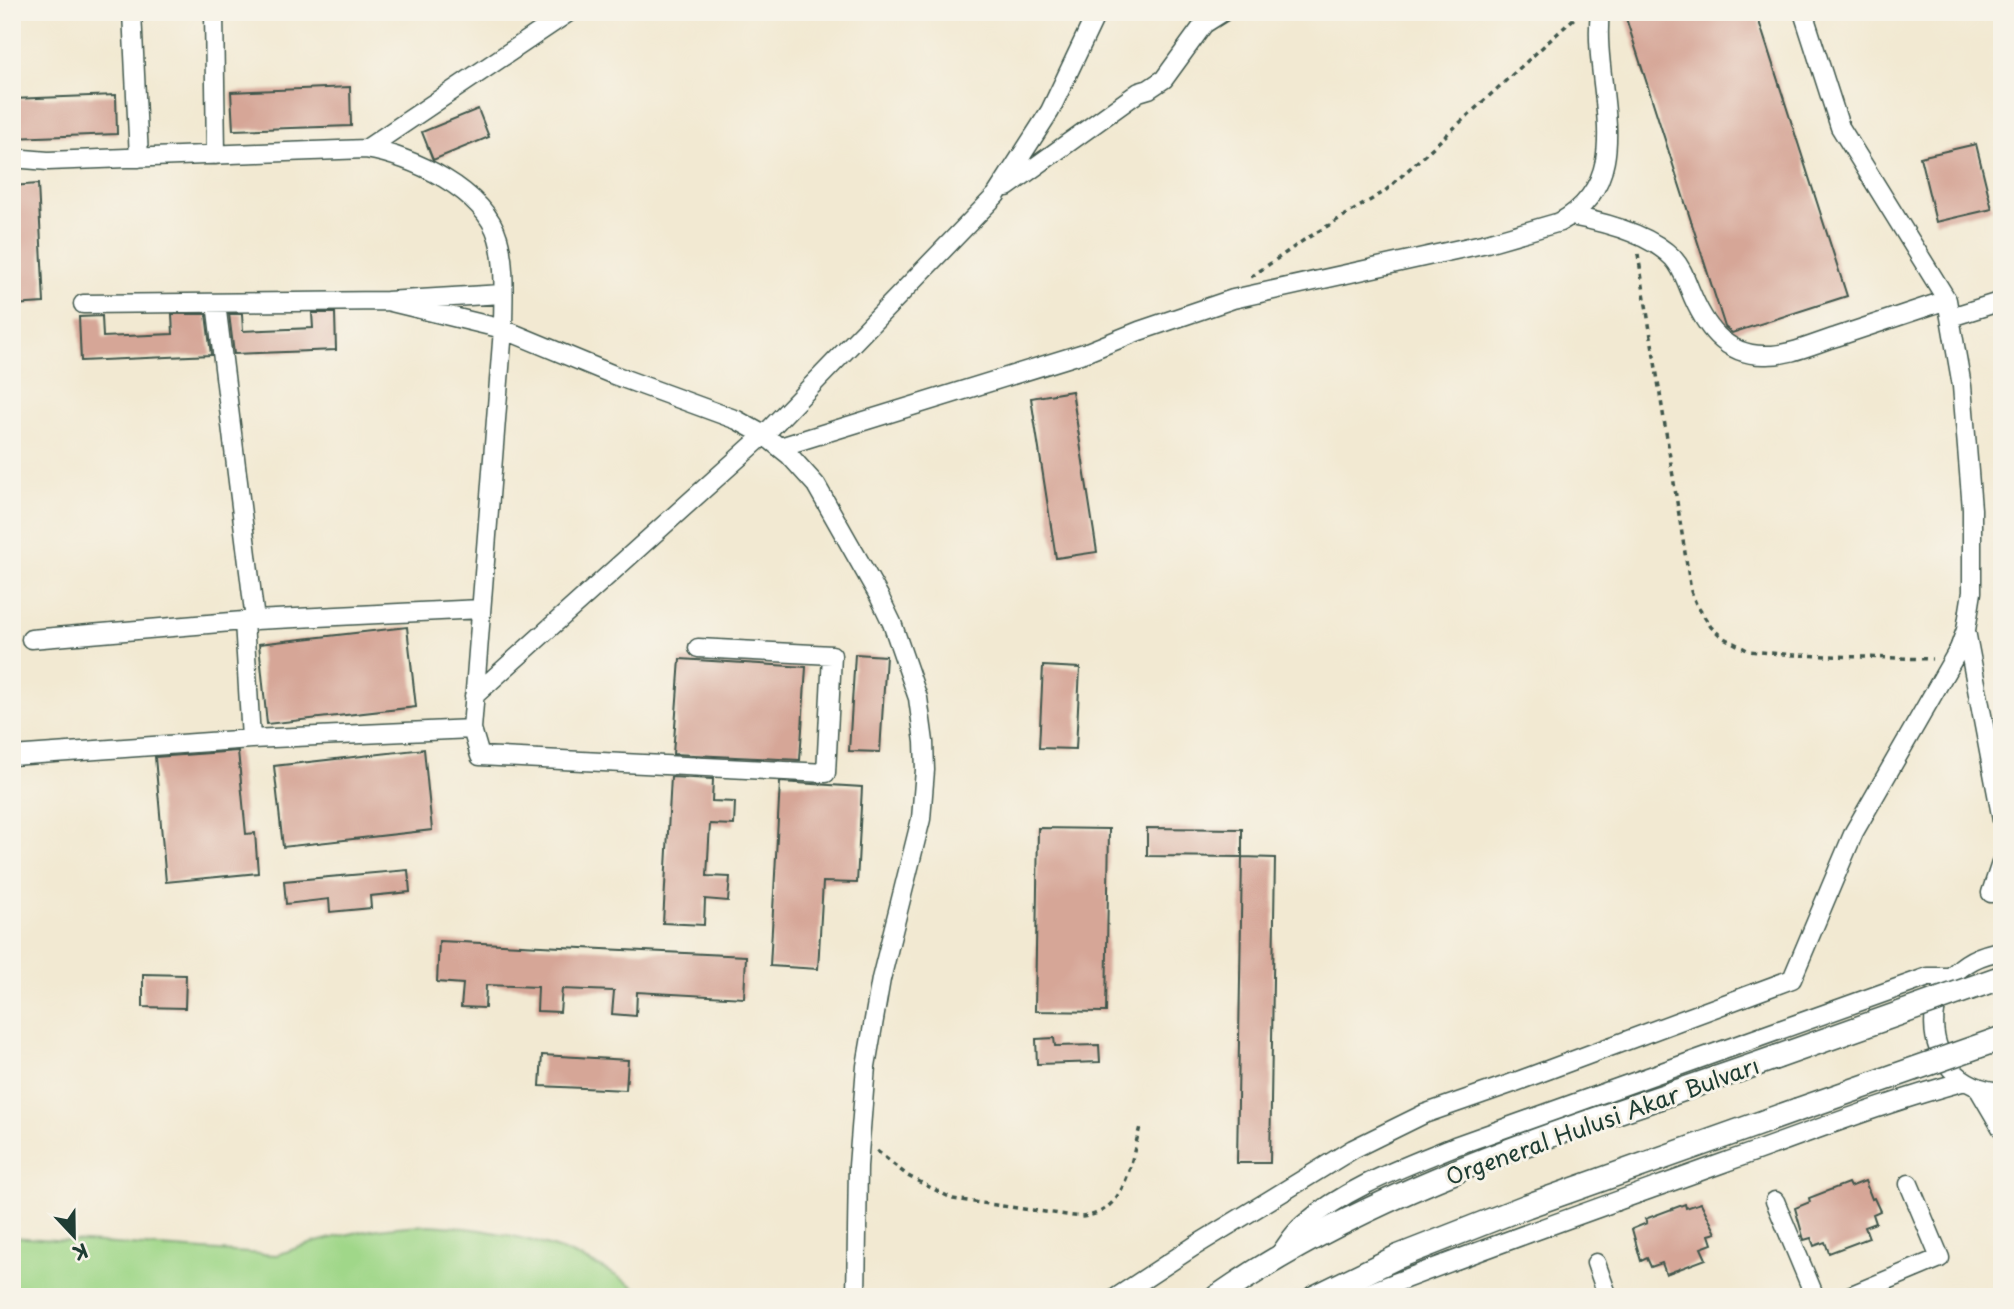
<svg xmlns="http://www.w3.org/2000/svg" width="2014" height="1309" font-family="'Playpen Sans',sans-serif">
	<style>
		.green { fill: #a0d789; stroke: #608a5e; stroke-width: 2 }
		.building { fill: #d6a697 }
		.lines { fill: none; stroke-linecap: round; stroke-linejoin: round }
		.minor-casing { stroke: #3f574c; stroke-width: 21 }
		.major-casing { stroke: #3f574c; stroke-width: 26 }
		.path { stroke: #3f574c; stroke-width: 3.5; stroke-dasharray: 5 5; stroke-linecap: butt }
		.minor { stroke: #fff; stroke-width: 18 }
		.major { stroke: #fff; stroke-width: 23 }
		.major-bridge-casing { stroke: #3f574c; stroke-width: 26; stroke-linecap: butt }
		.major-bridge { stroke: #fff; stroke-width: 23 }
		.labels { text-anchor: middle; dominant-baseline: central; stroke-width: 6; stroke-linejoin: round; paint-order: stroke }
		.street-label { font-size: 23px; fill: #1f3d34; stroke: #f7f3e8 }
	</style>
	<rect width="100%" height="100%" fill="#f7f3e8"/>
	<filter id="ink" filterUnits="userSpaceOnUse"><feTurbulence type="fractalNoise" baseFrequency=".0143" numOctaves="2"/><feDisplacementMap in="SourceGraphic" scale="14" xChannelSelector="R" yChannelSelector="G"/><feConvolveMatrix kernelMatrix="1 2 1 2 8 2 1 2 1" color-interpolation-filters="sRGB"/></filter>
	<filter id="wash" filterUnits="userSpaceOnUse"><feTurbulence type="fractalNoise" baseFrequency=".00686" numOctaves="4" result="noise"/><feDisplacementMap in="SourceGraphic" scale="28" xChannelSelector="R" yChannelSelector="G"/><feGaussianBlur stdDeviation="1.57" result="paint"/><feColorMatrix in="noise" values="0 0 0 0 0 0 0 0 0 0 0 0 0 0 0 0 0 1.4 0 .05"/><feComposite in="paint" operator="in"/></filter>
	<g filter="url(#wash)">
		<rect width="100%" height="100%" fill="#f2e9d2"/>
		<path class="green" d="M430,1225c79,4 155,25 219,72h-637v-60l265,18c50,-19 99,-29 153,-30z"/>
		<g id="blocks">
			<path class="building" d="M1624,12h132l91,284 -115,37 -7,-6z
				M350,87l1,39 -118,4 -2,-38z
				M116,95l1,39 -105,4v-39z
				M478,109l11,28 -56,23 -11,-28z
				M1976,144l16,65 -56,13 -16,-65z
				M38,184l6,119 -32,2v-119z
				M312,313h23l1,37 -102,4 -5,-40h13l1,17 70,-3z
				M172,314h34l5,41 -130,6 -2,-44 23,-1 1,21 70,-3z
				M1072,391l25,161 -41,6 -25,-160z
				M407,627l9,80 -149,17 -8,-80z
				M855,654l31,2 -6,96 -31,-1z
				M680,659l126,8 -6,93 -127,-6z
				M1043,666l37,2 -4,81 -37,-1z
				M424,749l8,81 -149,17 -9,-81z
				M238,751l8,83 9,-1 3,40 -92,9 -11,-125z
				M671,777l42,2 -1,22 23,1 -1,23 -24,-1 -3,52 23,1 -2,24 -23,-2 -1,26 -41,-2z
				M780,782l82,5 -5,96 -34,-1 -5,87 -48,-3z
				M1038,828l71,1 -3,183 -71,-1z
				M1147,828l95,1v28l-95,-1z
				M1242,857l33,1 -5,305h-33z
				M408,870l2,22 -40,4 1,12 -41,4 -1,-13 -43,5 -2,-23z
				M439,941l307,15 -2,42 -107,-6 -1,24 -24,-2 2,-23 -52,-2 -2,23 -23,-1 1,-24 -52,-2 -1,23 -24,-1 2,-23 -26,-2z
				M143,974l43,1 -1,33 -42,-1z
				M1054,1038l1,8 44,-1 1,17 -63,2 -1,-25z
				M542,1055l86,5 -2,30 -86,-4z
				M1865,1181l7,18 2,-1 6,13 -7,3 3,9 -11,4 4,11 -40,15 -4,-11 -11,4 -3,-8 -7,2 -9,-32 15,-6 -1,-4 39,-15 2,4z
				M1701,1203l15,30 -7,2 3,9 -11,4 5,11 -40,15 -4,-11 -11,4 -4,-9 -6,3 -9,-32 15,-6 -2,-4 40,-15 1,4z"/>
		</g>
	</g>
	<g filter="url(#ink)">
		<use href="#blocks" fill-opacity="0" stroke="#3f574c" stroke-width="2"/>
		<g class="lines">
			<defs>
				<path id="minor" d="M132,12l7,146
					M214,12l2,143
					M366,149l203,-137
					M12,158l36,3 318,-12c46,7 118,41 132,89 8,28 5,62 5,91l-31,400 8,27 346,17 6,-118 -134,-7
					M1007,187l132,-95 10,-3 15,-10 40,-55 19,-12
					M1571,216c32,6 78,17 102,42 9,10 12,20 17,32 14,35 34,65 74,65 25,1 49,-11 72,-18 37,-12 74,-25 111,-37
					M387,301l116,28 111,46 123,45 27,15 25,20 27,30 63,111 13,27 26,75 6,44 1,28 -4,49 -40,160 -15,87 -8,100 -2,131
					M216,303l39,317
					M83,304l304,-3 115,-7
					M1951,317l51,-16
					M780,447l307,-95 52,-21 94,-32 254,-56 73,-21c81,-45 31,-137 40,-210
					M244,621l7,118
					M1966,631l36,189
					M31,639l224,-19 226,-11
					M474,696l290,-261 232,-240 54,-84 47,-99
					M12,756l239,-17 221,-10
					M1991,893l11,-33
					M2002,951c-92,13 -89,135 0,141
					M1978,1088l24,41
					M1775,1201l40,96
					M1279,1255c8,-10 14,-22 24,-30 42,-37 101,-58 152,-79l473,-169h22
					M1596,1263l12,34
					M1117,1297l76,-50 160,-98 71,-35 86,-30 282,-105 62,-147 105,-183 7,-19 6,-38v-83l-10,-123 -15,-86 -107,-173 -37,-115
					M1358,1297c121,-47 243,-90 365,-134 80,-28 160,-60 242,-82
					M1847,1297l93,-39 -31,-74"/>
				<path id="major" d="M1217,1297c167,-117 369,-172 560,-240
					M1315,1297l82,-40 130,-51 270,-96"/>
			</defs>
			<use href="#minor" class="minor-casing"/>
			<use href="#major" class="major-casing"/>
			<path class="path" d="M1638,254l53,337 5,13 15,23 11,10 27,14 45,4 138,4
				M1251,277l53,-37 80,-48 197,-180
				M877,1151l31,25 45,23 128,18c46,-4 49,-54 59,-90"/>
			<use href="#minor" class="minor"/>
			<use href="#major" class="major"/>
			<defs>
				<path id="major-bridge" d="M1777,1057l225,-80
					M1797,1110l205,-72"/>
			</defs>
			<use href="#major-bridge" class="major-bridge-casing"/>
			<use href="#major-bridge" class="major-bridge"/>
		</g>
	</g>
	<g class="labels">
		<g class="street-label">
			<text transform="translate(1602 1120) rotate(-20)">Orgeneral Hulusi Akar Bulvarı</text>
		</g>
	</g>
	<rect width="2014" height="1309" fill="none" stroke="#f7f3e8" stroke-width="42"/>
	<g transform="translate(74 1236) rotate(158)" stroke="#f7f3e8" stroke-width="5" paint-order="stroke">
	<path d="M0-5L12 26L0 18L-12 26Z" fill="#1f3d34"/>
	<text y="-10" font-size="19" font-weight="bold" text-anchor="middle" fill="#1f3d34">K</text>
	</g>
</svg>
